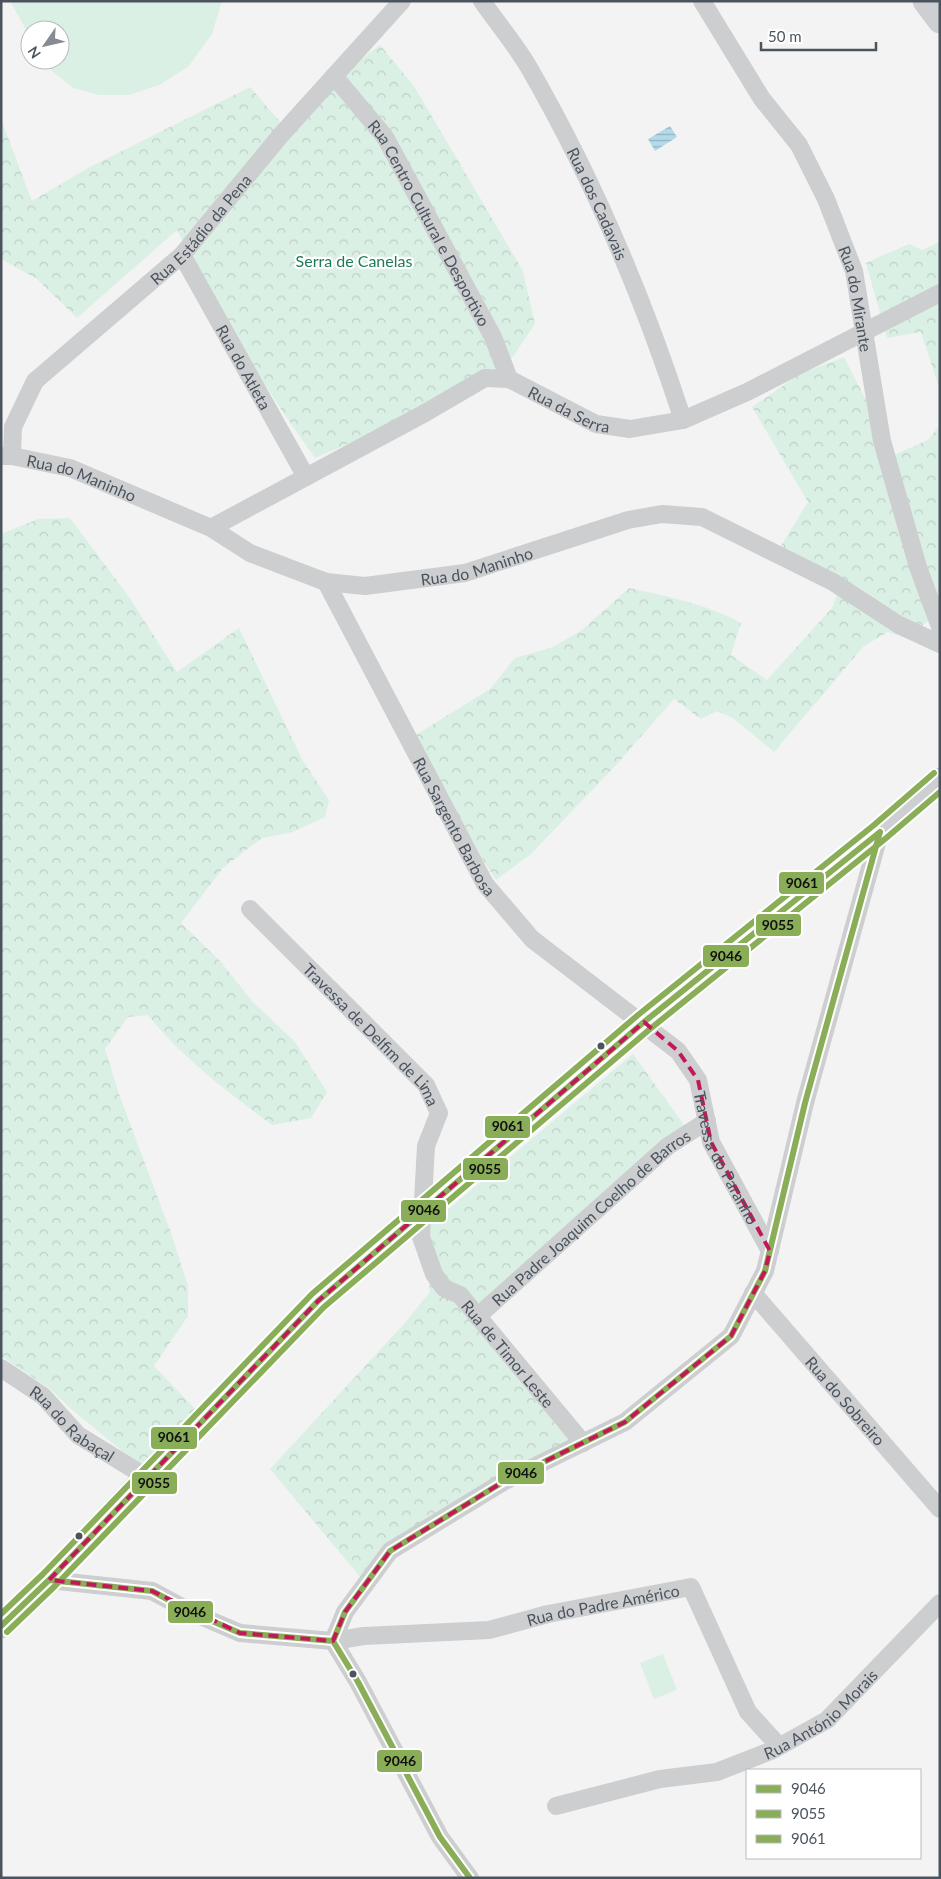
<svg xmlns="http://www.w3.org/2000/svg" width="941" height="1879" font-family="Lato,sans-serif">
	<style>
		.green { fill: #daf0e4 }
		.forest { fill: url(#forest-crowns) }
		.water { fill: url(#water-rules) }
		.lines { fill: none; stroke-linecap: round; stroke-linejoin: round }
		.street { stroke: #cdced0; stroke-width: 18 }
		.secondary { stroke: #cdcfd2; stroke-width: 25 }
		.bus-1-casing { stroke: #fff; stroke-width: 10 }
		.bus-2-casing { stroke: #fff; stroke-width: 10 }
		.bus-3-casing { stroke: #fff; stroke-width: 10 }
		.bus-1 { stroke: #89ae57; stroke-width: 6 }
		.bus-2 { stroke: #89ae57; stroke-width: 6 }
		.bus-3 { stroke: #89ae57; stroke-width: 6 }
		.marked { fill: none; stroke: #c2185b; stroke-width: 4; stroke-dasharray: 10 6; stroke-linejoin: round }
		.bus-dot { fill: #4b545e; stroke: #fff; stroke-width: 2 }
		.labels { text-anchor: middle; dominant-baseline: central; stroke-width: 4.5; stroke-linejoin: round; paint-order: stroke }
		.street-label { font-size: 16px; fill: #4b545e; stroke: #fff }
		.park-label { font-size: 16px; fill: #1f7b53; stroke: #fff }
		.line-badge { stroke: #fff; stroke-width: 2 }
		.pale-badge-label { font-size: 14px; text-anchor: middle; font-weight: bold; fill: #111 }
	</style>
	<defs>
		<pattern id="forest-crowns" width="20" height="18" patternUnits="userSpaceOnUse" patternTransform="scale(1.25)"><rect width="20" height="18" fill="#daf0e4"/><path d="M2 6a3 3 0 1 1 6 0M12 15a3 3 0 1 1 6 0" fill="none" stroke="#bdd0c6"/></pattern>
		<pattern id="water-rules" width="6" height="5" patternUnits="userSpaceOnUse" patternTransform="scale(1.25)"><rect width="6" height="5" fill="#b2daea"/><path d="M0 2.5h6" fill="none" stroke="#93b3c1"/></pattern>
	</defs>
	<rect width="100%" height="100%" fill="#f3f3f3"/>
	<path class="green" d="M10,1h212l-10,33 -24,33 -29,18 -30,10h-30l-26,-7 -26,-21 -4,-7h17v-30h-30v7z
		M663,1654l14,36 -23,9 -14,-36z"/>
	<path class="forest" d="M380,45l34,41 109,185 12,53 -21,31 -27,30 -172,73c-52,-71 -97,-150 -138,-228l-100,88 -40,-39 -36,-20v-140l31,82 56,-33 162,-81 39,45 45,-52z
		M940,242v149l-19,-59 -34,6 -21,-75 43,-19 13,6z
		M844,357l50,98 34,-15 12,-15v186l-33,27 -19,-6 -24,14 -90,106 -41,-34 -16,-7 -16,8 -27,-20 -58,66 -85,89 -35,26 -90,-139 84,-52 25,-31 38,-11 29,-17 47,-42c37,8 78,16 112,35l-10,32 36,25 65,-72 10,-27 -63,-32 29,-47 -56,-95 48,-33z
		M70,518l59,79 48,75 62,-44 64,133 26,39 -4,17 -32,15 -31,6 -39,30 -42,55 39,38 32,40 43,41 32,50 -16,26 -39,7c-45,-34 -89,-66 -124,-110l-20,2 -23,32 14,45 52,139 17,53v30l-34,50 44,46 -59,53 -69,-57 -20,-19 -49,-33v-822l37,-15z
		M633,1054l54,75 -212,185 11,26 90,109 -151,80 -63,50 -92,-110 133,-144 27,-33 -8,-61z"/>
	<path class="water" d="M670,126l7,11 -22,14 -7,-12z"/>
	<g class="lines">
		<g class="street">
			<path id="s1" d="M482,1c15,22 33,43 46,65 65,112 115,231 155,354"/>
			<path id="s2" d="M702,1l60,98 37,46 27,54 28,72 28,170 36,126 22,60"/>
			<path id="s3" d="M334,76l51,61 108,200 16,42"/>
			<path id="s4" d="M182,255l124,222"/>
			<path id="s5" d="M1,456h11l58,12 141,60 39,25 76,29 39,4 100,-13 163,-53 34,-6 40,3 131,65 66,43 41,19"/>
			<path id="s6" d="M12,456l1,-29 22,-46 147,-126 98,-119 122,-135"/>
			<path id="s7" d="M211,528l214,-115 60,-35 24,1 87,45 34,5 53,-9 64,-28 193,-99"/>
			<path id="s8" d="M326,582l159,302 47,55 146,112 20,29 13,62 59,109"/>
			<path id="s9" d="M250,909l176,176 13,28 -13,33 -5,91 13,37 10,14 16,7 123,148"/>
			<path id="s10" d="M753,1293l187,216"/>
			<path id="s11" d="M478,1316l190,-170 39,-25"/>
			<path id="s12" d="M1,1368l42,28 35,39 68,42"/>
			<path id="s13" d="M49,1580l103,11 39,21 49,21 93,8 31,-5 125,-6 59,-16 143,-27 57,125 31,34"/>
			<path d="M333,1641l12,-29 45,-61 113,-69 122,-60 106,-86 34,-65 40,-168 75,-271"/>
			<path d="M333,1641l25,41 82,155 30,41"/>
			<path id="s14" d="M556,1806l104,-27 57,-7 56,-22 54,-30 113,-117"/>
		</g>
		<path class="secondary" d="M925,1l15,20
			M1,1626l48,-46 97,-103 172,-176 326,-279 236,-190 60,-52"/>
		<defs>
			<path id="bus-1" d="M49,1580l103,11 39,21 49,21 93,8
				M1,1626l48,-46 269,-279 326,-279 236,-190
				M333,1641l12,-29 45,-61 113,-69 122,-60 106,-86 34,-65 40,-168 75,-271
				M333,1641l25,41 82,155 30,41"/>
			<path id="bus-2" d="M7,1632l48,-46 269,-279 326,-278 235,-190 55,-47"/>
			<path id="bus-3" d="M1,1614l42,-40 269,-280 326,-279 236,-190 60,-52"/>
		</defs>
		<use href="#bus-1" class="bus-1-casing"/>
		<use href="#bus-2" class="bus-2-casing"/>
		<use href="#bus-3" class="bus-3-casing"/>
		<use href="#bus-1" class="bus-1"/>
		<use href="#bus-2" class="bus-2"/>
		<use href="#bus-3" class="bus-3"/>
	</g>
	<path class="marked" d="M644,1022l34,29 20,29 13,62 59,109 -5,20 -34,65 -106,86 -122,60 -113,69 -45,61 -12,29 -93,-8 -88,-42 -103,-11 269,-279z"/>
	<g class="bus-dot">
		<circle cx="601" cy="1046" r="4.5"/>
		<circle cx="79" cy="1536" r="4.5"/>
		<circle cx="353" cy="1674" r="4.5"/>
	</g>
	<g class="labels">
		<g class="street-label">
			<text stroke="none"><textPath href="#s1" startOffset="234">Rua dos Cadavais</textPath></text>
			<text stroke="none"><textPath href="#s3" startOffset="176">Rua Centro Cultural e Desportivo</textPath></text>
			<text stroke="none"><textPath href="#s6" startOffset="305">Rua Estádio da Pena</textPath></text>
			<text stroke="none"><textPath href="#s2" startOffset="339">Rua do Mirante</textPath></text>
			<text stroke="none"><textPath href="#s4" startOffset="128">Rua do Atleta</textPath></text>
			<text stroke="none"><textPath href="#s7" startOffset="404">Rua da Serra</textPath></text>
			<text stroke="none"><textPath href="#s5" startOffset="84">Rua do Maninho</textPath></text>
			<text stroke="none"><textPath href="#s5" startOffset="504">Rua do Maninho</textPath></text>
			<text stroke="none"><textPath href="#s8" startOffset="276">Rua Sargento Barbosa</textPath></text>
			<text stroke="none"><textPath href="#s9" startOffset="175">Travessa de Delfim de Lima</textPath></text>
			<text stroke="none"><textPath href="#s8" startOffset="716">Travessa do Paranho</textPath></text>
			<text stroke="none"><textPath href="#s11" startOffset="150">Rua Padre Joaquim Coelho de Barros</textPath></text>
			<text stroke="none"><textPath href="#s9" startOffset="556">Rua de Timor Leste</textPath></text>
			<text stroke="none"><textPath href="#s10" startOffset="142">Rua do Sobreiro</textPath></text>
			<text stroke="none"><textPath href="#s12" startOffset="91">Rua do Rabaçal</textPath></text>
			<text stroke="none"><textPath href="#s13" startOffset="568">Rua do Padre Américo</textPath></text>
			<text stroke="none"><textPath href="#s14" startOffset="285">Rua António Morais</textPath></text>
		</g>
		<g class="park-label">
			<text x="354" y="260">Serra de Canelas</text>
		</g>
	</g>
	<g class="line-badge">
		<rect x="778" y="871" width="47" height="24" rx="5" fill="#89ae57"/>
		<rect x="755" y="913" width="47" height="24" rx="5" fill="#89ae57"/>
		<rect x="702" y="944" width="48" height="24" rx="5" fill="#89ae57"/>
		<rect x="484" y="1115" width="47" height="24" rx="5" fill="#89ae57"/>
		<rect x="462" y="1157" width="47" height="24" rx="5" fill="#89ae57"/>
		<rect x="400" y="1199" width="47" height="24" rx="5" fill="#89ae57"/>
		<rect x="150" y="1426" width="48" height="24" rx="5" fill="#89ae57"/>
		<rect x="497" y="1461" width="48" height="24" rx="5" fill="#89ae57"/>
		<rect x="131" y="1471" width="47" height="24" rx="5" fill="#89ae57"/>
		<rect x="167" y="1600" width="47" height="24" rx="5" fill="#89ae57"/>
		<rect x="376" y="1749" width="47" height="24" rx="5" fill="#89ae57"/>
	</g>
	<g class="pale-badge-label">
		<text x="802" y="888">9061</text>
		<text x="778" y="930">9055</text>
		<text x="726" y="961">9046</text>
		<text x="508" y="1131">9061</text>
		<text x="485" y="1174">9055</text>
		<text x="424" y="1215">9046</text>
		<text x="174" y="1442">9061</text>
		<text x="521" y="1478">9046</text>
		<text x="154" y="1488">9055</text>
		<text x="190" y="1617">9046</text>
		<text x="400" y="1766">9046</text>
	</g>
	<rect width="941" height="1879" fill="none" stroke="#4b545e" stroke-width="5"/>
	<rect x="746" y="1769" width="175" height="90" fill="#ffffff" stroke="#b7bbbf"/>
	<rect x="756" y="1785" width="25" height="8" fill="#89ae57" stroke="#b7bbbf"/>
	<text x="791" y="1794" font-size="15" fill="#4b545e">9046</text>
	<rect x="756" y="1810" width="25" height="8" fill="#89ae57" stroke="#b7bbbf"/>
	<text x="791" y="1819" font-size="15" fill="#4b545e">9055</text>
	<rect x="756" y="1835" width="25" height="8" fill="#89ae57" stroke="#b7bbbf"/>
	<text x="791" y="1844" font-size="15" fill="#4b545e">9061</text>
	<g transform="translate(45 45) rotate(236)"><circle r="24" fill="#ffffff" stroke="#b7bbbf"/>
	<path d="M0-4L9 19L0 12L-9 19Z" fill="#868c92"/>
	<text y="-8" font-size="14" font-weight="bold" text-anchor="middle" fill="#4b545e">N</text>
	</g>
	<path d="M761 42v8h115v-8" fill="none" stroke="#4b545e" stroke-width="2.5"/>
	<text x="768" y="42" font-size="15" fill="#4b545e" stroke="#ffffff" stroke-width="4" paint-order="stroke">50 m</text>
</svg>
